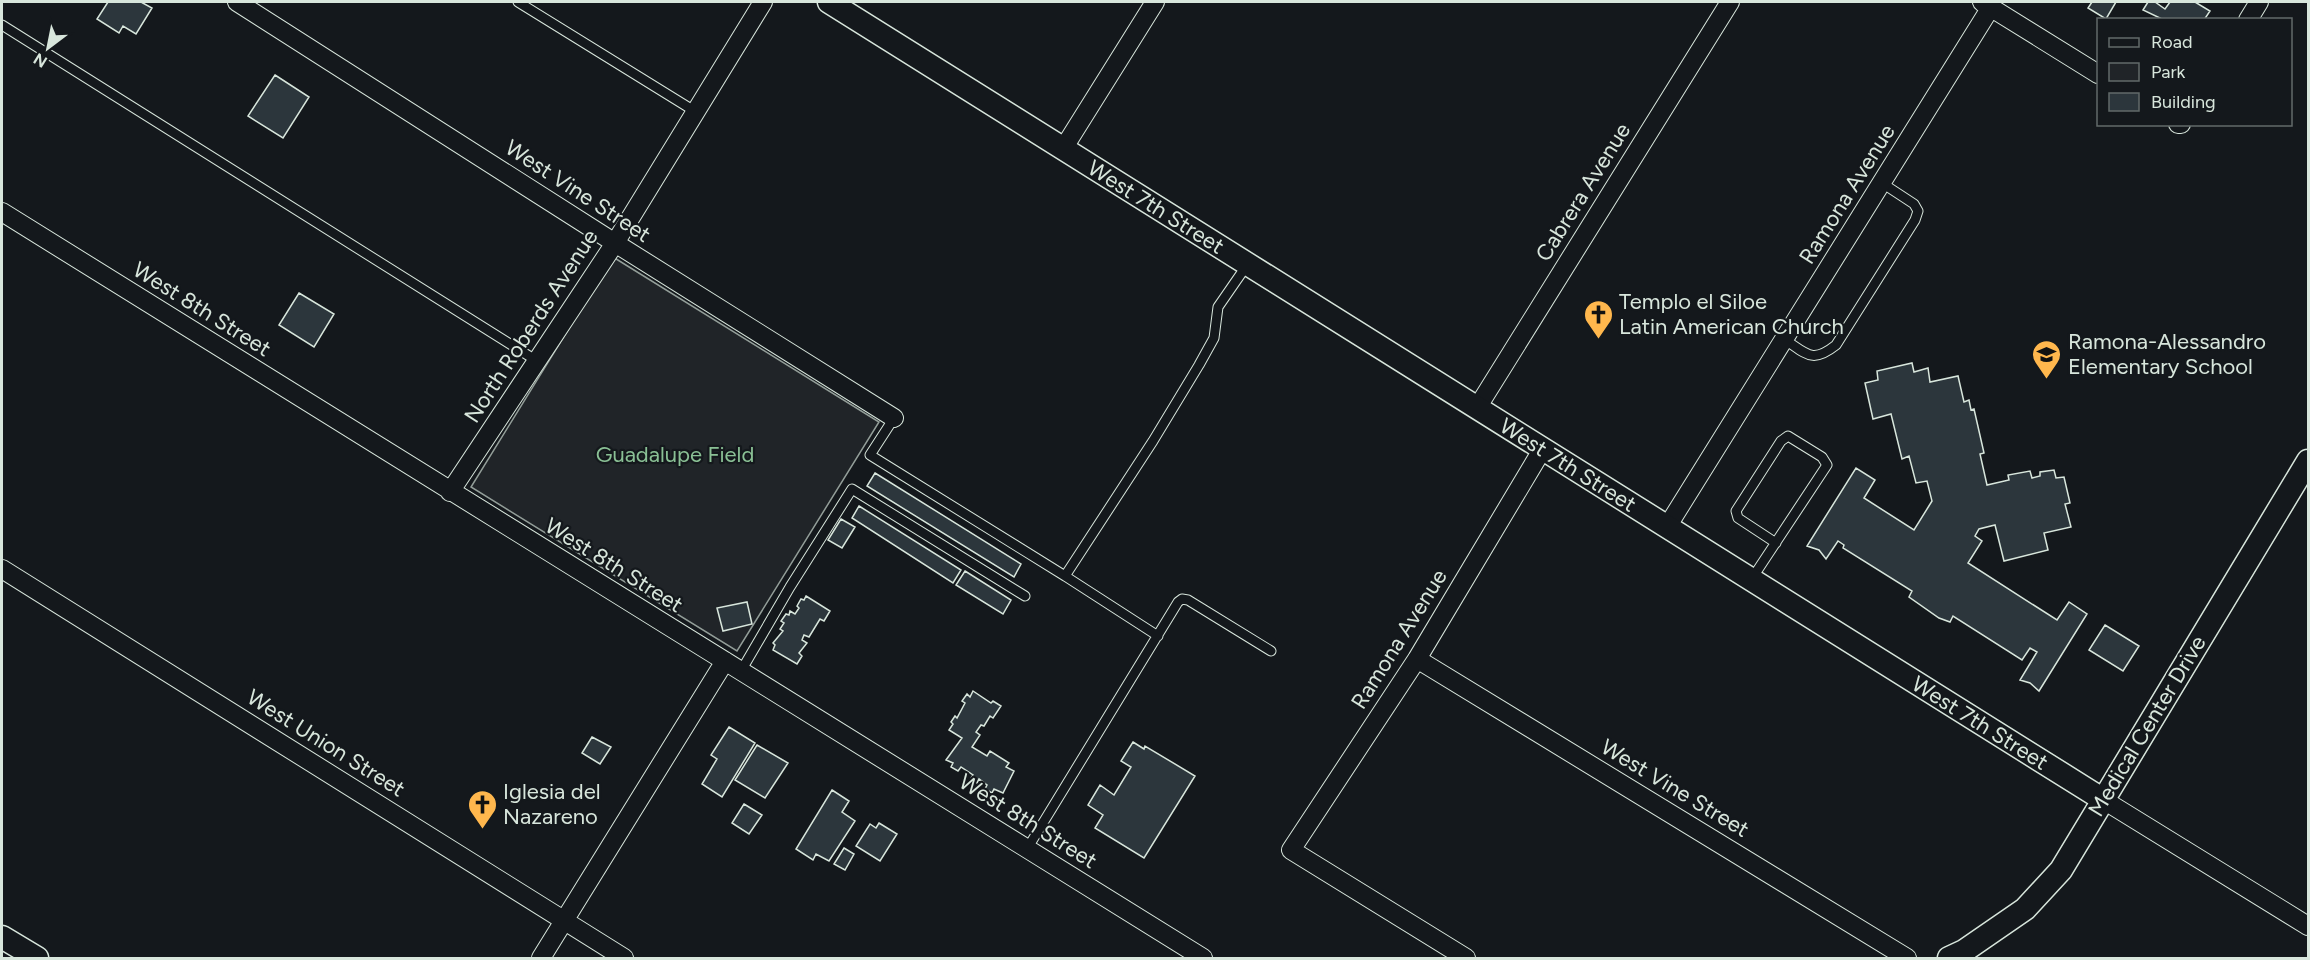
<svg xmlns="http://www.w3.org/2000/svg" width="2310" height="960" font-family="Figtree,sans-serif">
	<style>
		.green { fill: #202428; stroke: #939e99; stroke-width: 1.5 }
		.building { fill: #2c363c; stroke: #d8e6dc; stroke-width: 1.5 }
		.lines { fill: none; stroke-linecap: round; stroke-linejoin: round }
		.service-casing { stroke: #d8e6dc; stroke-width: 11 }
		.minor-casing { stroke: #d8e6dc; stroke-width: 20 }
		.tertiary-casing { stroke: #d8e6dc; stroke-width: 25 }
		.service { stroke: #14181c; stroke-width: 9 }
		.minor { stroke: #14181c; stroke-width: 18 }
		.tertiary { stroke: #14181c; stroke-width: 22 }
		.labels { text-anchor: middle; dominant-baseline: central; stroke-width: 4.5; stroke-linejoin: round; paint-order: stroke }
		.street-label { font-size: 22px; fill: #d8e6dc; stroke: #14181c }
		.poi-label { font-size: 22px; fill: #d8e6dc; stroke: #14181c; text-anchor: start }
		.park-label { font-size: 22px; fill: #8ac095; stroke: #14181c }
	</style>
	<rect width="100%" height="100%" fill="#14181c"/>
	<path class="green" d="M613,257l266,165 -142,229 -266,-164z"/>
	<path class="building" d="M108,2h33l11,6 -16,26 -13,-8 -4,7 -22,-14z
		M2092,2h24l-10,17 -18,-11z
		M2148,2h7l10,7 5,-7h25l15,9 -6,9h-40l-21,-10z
		M275,75l34,22 -26,41 -35,-22z
		M299,293l35,21 -20,33 -35,-22z
		M1912,363l2,9 14,-4 2,14 28,-6 6,26 5,-2 2,10 3,-1 10,44 -4,1 7,31 22,-5 -1,-5 22,-4 2,7 8,-2v-4l14,-2 2,8 8,-1 6,26 -5,1 6,23 -27,6 4,17 -44,11 -9,-36 -16,4 -4,7 7,5 -14,22 89,57 12,-18 18,12 -48,77 -9,-8 -10,-3 17,-28 -7,-4 -8,12 -69,-44 -3,6 -11,-4 -30,-21 3,-6 -69,-43 1,-3 -6,-4 -12,18 -7,-9 -12,-4 49,-78 19,12 -11,18 50,32 18,-29 -5,-20 -11,2 -7,-27 -7,3 -11,-45 -18,5 -8,-36 13,-3 -1,-9z
		M875,473l146,91 -7,13 -147,-91z
		M859,506l102,64 -8,13 -101,-65z
		M841,519l14,8 -13,21 -14,-8z
		M965,571l46,29 -8,14 -47,-29z
		M806,596l24,15 -6,10 -4,-2 -11,18 -5,-2 -2,5 5,3 -8,10 3,3 -5,8 -24,-14 2,-5 -2,-2 10,-12 -3,-2 4,-6 -3,-2 5,-7 3,1 1,-4 5,3 4,-6 -2,-2 4,-7 3,1z
		M747,602l5,22 -29,7 -6,-23z
		M2105,625l34,21 -16,25 -34,-21z
		M973,691l18,12 2,-2 8,5 -8,12 -3,-2 -6,10 -3,-1 -5,7 4,3 -8,12 15,9 3,-5 19,12 -3,4 8,4 -11,22 -9,-4 -2,4 -7,-4 2,-4 -8,-6 -2,4 -6,-5 2,-3 -12,-8 -3,4 -7,-4 2,-4 -7,-3 16,-22 -13,-8 4,-6 -2,-2 4,-6 2,2 8,-15 -3,-2 5,-7 3,3z
		M729,727l26,16 -33,54 -20,-13 15,-25 -6,-4z
		M592,737l19,10 -11,17 -18,-11z
		M1133,742l11,7 1,-3 50,30 -51,82 -49,-30 8,-13 -15,-10 12,-20 14,10 17,-28 -10,-6z
		M757,745l31,18 -23,35 -30,-18z
		M832,790l17,11 -7,11 13,9 -26,40 -13,-7 -3,6 -17,-11z
		M744,804l18,11 -13,19 -17,-11z
		M879,823l18,11 -17,27 -24,-15 14,-22 6,4z
		M844,848l10,6 -9,16 -11,-6z"/>
	<g class="lines">
		<defs>
			<path id="service" d="M518,2l178,110
				M2,25l535,336
				M1784,339c23,15 28,25 52,6l79,-125 3,-9 -4,-7 -32,-21
				M894,418l-24,37 195,121 88,-135 46,-76 15,-27 4,-31 29,-42
				M1065,576l93,60
				M1751,580l76,-115 -5,-8 -34,-21 -7,5 -45,70 2,7 38,25
				M741,671l49,-84 62,-98 173,107
				M1027,849l151,-247 4,-3 6,1 83,51"/>
			<path id="minor" d="M237,2l378,241 279,175
				M1982,2l116,72
				M2248,20l11,-18
				M2178,124h3
				M1063,149l92,-147
				M2,212l1201,746
				M1477,408l253,-406
				M450,492l165,-249 148,-241
				M1667,527l324,-520
				M2,569l622,389
				M1417,659l490,299
				M2102,799l206,127
				M541,958l184,-297
				M1466,958l-175,-108 126,-191 125,-209"/>
			<path id="tertiary" d="M829,2l1273,797
				M2,937l35,21
				M1949,958l15,-7 61,-42 36,-39 247,-409"/>
		</defs>
		<use href="#service" class="service-casing"/>
		<use href="#minor" class="minor-casing"/>
		<use href="#tertiary" class="tertiary-casing"/>
		<use href="#service" class="service"/>
		<use href="#minor" class="minor"/>
		<use href="#tertiary" class="tertiary"/>
	</g>
	<defs>
		<symbol id="church-pin" viewBox="-11 -11 22 30"><path d="M0 17L-7.5 6A9.5 9.5 0 1 1 7.5 6Z" fill="#ffb74d" stroke="#14181c"/><path d="M-1.2-6h2.4v3.5h3.3v2.4h-3.3V6h-2.4V-.1h-3.3v-2.4h3.3Z" fill="#111"/></symbol>
		<symbol id="school-pin" viewBox="-11 -11 22 30"><path d="M0 17L-7.5 6A9.5 9.5 0 1 1 7.5 6Z" fill="#ffb74d" stroke="#14181c"/><path d="M0-5L7-2L0 1L-7-2ZM-4 1L0 2.5L4 1V4Q0 6-4 4Z" fill="#111"/></symbol>
	</defs>
	<g fill-rule="evenodd">
		<use href="#church-pin" x="1582" y="298" width="33" height="45"/>
		<use href="#school-pin" x="2030" y="338" width="33" height="45"/>
		<use href="#church-pin" x="466" y="788" width="33" height="45"/>
	</g>
	<g class="labels">
		<g class="street-label">
			<text transform="translate(578 191) rotate(33)">West Vine Street</text>
			<text transform="translate(1583 192) rotate(-58)">Cabrera Avenue</text>
			<text transform="translate(1847 194) rotate(-58)">Ramona Avenue</text>
			<text transform="translate(1156 207) rotate(32)">West 7th Street</text>
			<text transform="translate(202 309) rotate(32)">West 8th Street</text>
			<text transform="translate(531 326) rotate(-57)">North Roberds Avenue</text>
			<text transform="translate(1568 465) rotate(32)">West 7th Street</text>
			<text transform="translate(614 565) rotate(32)">West 8th Street</text>
			<text transform="translate(1399 639) rotate(-58)">Ramona Avenue</text>
			<text transform="translate(1980 723) rotate(32)">West 7th Street</text>
			<text transform="translate(2147 726) rotate(-59)">Medical Center Drive</text>
			<text transform="translate(326 743) rotate(32)">West Union Street</text>
			<text transform="translate(1675 788) rotate(31)">West Vine Street</text>
			<text transform="translate(1028 821) rotate(32)">West 8th Street</text>
		</g>
		<g class="poi-label">
			<text x="1619" y="301">Templo el Siloe<tspan x="1619" dy="25">Latin American Church</tspan></text>
			<text x="2068" y="341">Ramona-Alessandro<tspan x="2068" dy="25">Elementary School</tspan></text>
			<text x="503" y="791">Iglesia del<tspan x="503" dy="25">Nazareno</tspan></text>
		</g>
		<g class="park-label">
			<text x="675" y="454">Guadalupe Field</text>
		</g>
	</g>
	<rect width="2310" height="960" fill="none" stroke="#d8e6dc" stroke-width="6"/>
	<rect x="2097" y="18" width="195" height="108" fill="#14181c" stroke="#626a69" stroke-width="1.5"/>
	<rect x="2109" y="38" width="30" height="9" fill="#14181c" stroke="#626a69" stroke-width="1.5"/>
	<text x="2151" y="48" font-size="18" fill="#d8e6dc">Road</text>
	<rect x="2109" y="63" width="30" height="18" fill="#202428" stroke="#626a69" stroke-width="1.5"/>
	<text x="2151" y="78" font-size="18" fill="#d8e6dc">Park</text>
	<rect x="2109" y="93" width="30" height="18" fill="#2c363c" stroke="#626a69" stroke-width="1.5"/>
	<text x="2151" y="108" font-size="18" fill="#d8e6dc">Building</text>
	<g transform="translate(48 48) rotate(212)" stroke="#14181c" stroke-width="4.5" paint-order="stroke">
	<path d="M0-4.5L10 22L0 15L-10 22Z" fill="#d8e6dc"/>
	<text y="-9" font-size="16" font-weight="bold" text-anchor="middle" fill="#d8e6dc">N</text>
	</g>
</svg>
